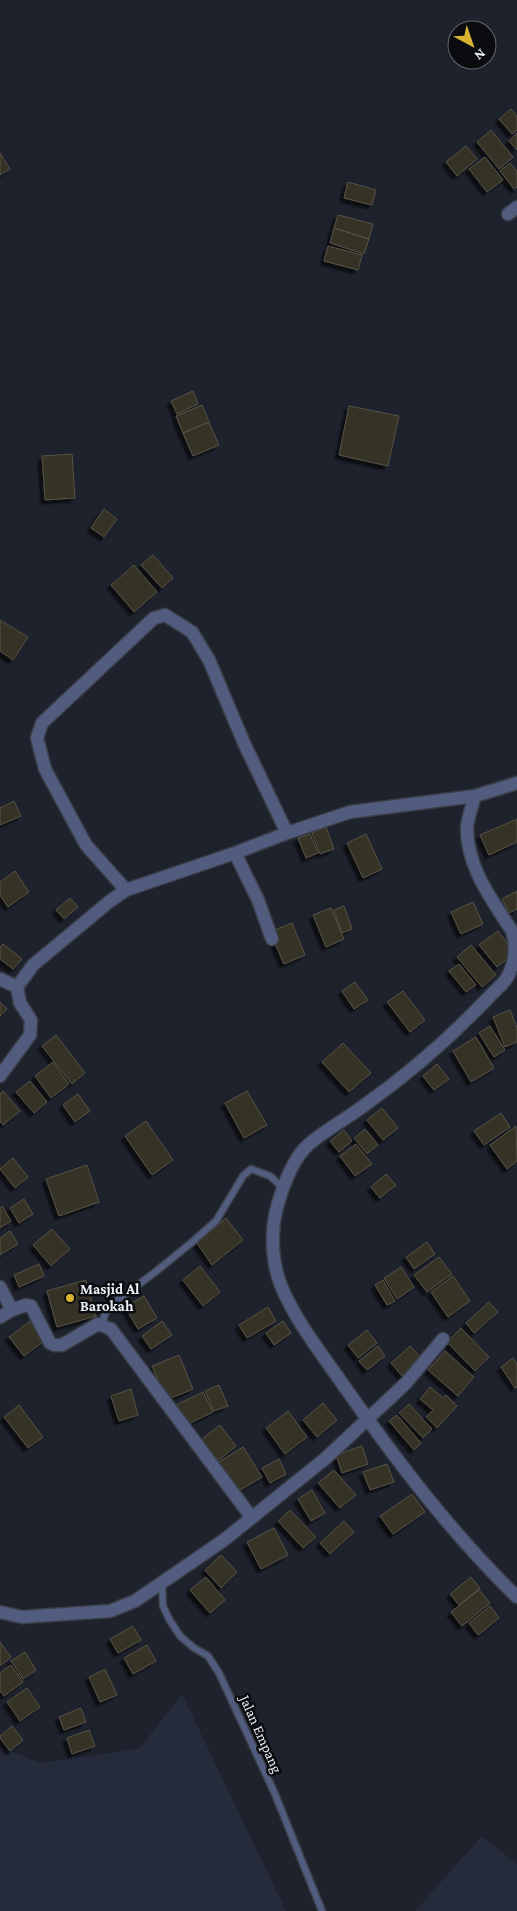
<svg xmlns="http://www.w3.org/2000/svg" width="517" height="1911" font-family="'Crimson Pro',serif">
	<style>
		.built { fill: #262b3b }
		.building { fill: #363226; stroke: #575245; filter: url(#shadow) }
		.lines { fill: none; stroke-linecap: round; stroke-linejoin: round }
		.service-casing { stroke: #3b3f49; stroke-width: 9 }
		.minor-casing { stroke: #3b3f49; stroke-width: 15 }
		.service { stroke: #525c7e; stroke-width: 6 }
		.minor { stroke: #525c7e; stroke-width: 12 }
		.poi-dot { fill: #dab333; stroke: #0a0c10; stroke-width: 2 }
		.labels { text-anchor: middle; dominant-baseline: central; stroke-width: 5; stroke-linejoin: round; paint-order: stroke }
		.poi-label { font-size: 15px; font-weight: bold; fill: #ebeef5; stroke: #0a0c10; text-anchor: start }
		.street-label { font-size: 15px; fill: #ebeef5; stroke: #0a0c10 }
	</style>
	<defs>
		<filter id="shadow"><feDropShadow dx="-4" dy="4" stdDeviation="1" flood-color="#0009"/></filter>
	</defs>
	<rect width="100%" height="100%" fill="#1e222d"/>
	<path class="built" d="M182,1694l104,217h-286v-164l41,16 98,-14z
		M482,1836l35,28v47h-102z"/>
	<path class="building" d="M511,109l6,7v14l-5,4 -13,-15z
		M491,130l22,27 -14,12 -22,-27z
		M517,133v17l-8,-9z
		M466,146l11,13 -20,17 -11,-14z
		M0,153l10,16 -10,6z
		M485,157l18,23 -16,12 -18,-23z
		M510,163l7,8v16l-3,2 -14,-18z
		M348,182l28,8 -4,15 -28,-7z
		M338,215l35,9 -4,15 -35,-11z
		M334,228l35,11 -5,15 -34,-11z
		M328,246l34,9 -4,15 -34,-9z
		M193,391l5,13 -21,10 -6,-13z
		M202,405l7,17 -26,11 -7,-17z
		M349,406l50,10 -11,50 -49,-11z
		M209,422l10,23 -26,11 -10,-23z
		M72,454l3,44 -30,2 -3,-44z
		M104,509l13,10 -13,18 -13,-9z
		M153,555l20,23 -11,10 -21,-23z
		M134,565l23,27 -23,20 -23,-27z
		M0,620l28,17 -15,23 -13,-9z
		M14,801l7,15 -21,9v-17z
		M517,819v23l-28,13 -9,-20z
		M326,827l8,22 -14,5 -8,-21z
		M310,834l8,19 -12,5 -8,-20z
		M366,834l16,35 -19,9 -16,-35z
		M15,871l14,21 -21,15 -8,-12v-13z
		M517,891v18l-8,4 -7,-14z
		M70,898l8,9 -14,12 -8,-9z
		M473,902l10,22 -22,10 -10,-22z
		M344,906l8,23 -10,4 -8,-23z
		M331,908l13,31 -18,8 -13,-32z
		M292,923l13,32 -21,9 -14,-32z
		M498,931l17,22 -18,14 -18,-22z
		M3,944l19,15 -9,10 -13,-10v-12z
		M471,945l25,30 -14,12 -25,-30z
		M459,964l17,21 -10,7 -17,-21z
		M355,982l13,18 -14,9 -12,-18z
		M403,991l22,29 -15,12 -23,-30z
		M0,1002l7,7 -7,7z
		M510,1010l7,18v14l-12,5 -12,-30z
		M490,1026l15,24 -11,7 -15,-24z
		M56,1035l29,38 -13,11 -30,-38z
		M476,1037l18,31 -23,14 -18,-31z
		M343,1043l28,30 -22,19 -27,-30z
		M53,1062l16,22 -18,14 -16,-22z
		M437,1064l12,15 -15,11 -11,-14z
		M30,1081l17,21 -13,11 -18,-21z
		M3,1091l17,20 -17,14 -3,-4v-27z
		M247,1091l20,34 -23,13 -19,-35z
		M78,1094l12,17 -15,11 -12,-17z
		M382,1108l16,20 -15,12 -16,-20z
		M501,1113l9,14 -26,18 -10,-14z
		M146,1121l27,39 -21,15 -27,-39z
		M516,1126l1,35 -10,8 -17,-24z
		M365,1129l13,16 -11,9 -13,-16z
		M344,1130l8,11 -13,11 -9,-11z
		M356,1144l16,20 -17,12 -15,-20z
		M13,1158l15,19 -13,11 -15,-19z
		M87,1165l12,37 -40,14 -13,-37z
		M386,1174l10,11 -16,13 -9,-11z
		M24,1199l9,15 -14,9 -9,-15z
		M2,1206l9,15 -11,7v-20z
		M226,1218l17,22 -31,25 -15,-22z
		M52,1229l18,20 -19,17 -18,-21z
		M10,1231l8,13 -18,11v-17z
		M427,1242l8,12 -21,15 -8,-12z
		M439,1257l13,17 -25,18 -13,-17z
		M39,1264l5,12 -25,11 -5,-12z
		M200,1266l20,26 -17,14 -20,-26z
		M401,1267l13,20 -17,12 -13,-21z
		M453,1276l17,25 -22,16 -17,-25z
		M86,1280l10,36 -39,11 -10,-36z
		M383,1280l12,21 -8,4 -12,-20z
		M144,1296l13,22 -19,11 -13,-22z
		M489,1302l9,10 -24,21 -8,-10z
		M268,1307l8,14 -29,17 -8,-13z
		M30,1321l14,20 -20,15 -15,-19z
		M162,1321l10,14 -21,14 -9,-13z
		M283,1321l8,12 -17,12 -8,-12z
		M461,1328l28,29 -14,14 -28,-29z
		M367,1330l10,13 -19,15 -10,-13z
		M378,1346l7,10 -18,14 -8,-9z
		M410,1346l12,13 -20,17 -11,-13z
		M445,1351l29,26 -16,19 -30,-26z
		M179,1355l14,34 -27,11 -14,-34z
		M513,1358l4,6v23l-2,1 -14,-21z
		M219,1385l9,21 -14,5 -9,-20z
		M430,1387l13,11 3,-3 11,11 -20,22 -11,-11 7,-7 -13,-11z
		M131,1389l7,26 -19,6 -8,-25z
		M203,1392l10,20 -27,13 -10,-20z
		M323,1403l14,17 -20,17 -14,-17z
		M409,1404l23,25 -9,9 -24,-25z
		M19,1405l24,32 -15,11 -24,-31z
		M288,1411l19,26 -22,17 -19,-26z
		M397,1415l24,28 -7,7 -25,-29z
		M220,1425l16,21 -21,17 -17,-21z
		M362,1446l6,18 -26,9 -6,-18z
		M243,1447l19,30 -25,15 -18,-30z
		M279,1459l7,15 -16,9 -8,-15z
		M387,1464l7,18 -24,8 -7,-18z
		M334,1470l22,25 -16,13 -22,-25z
		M312,1490l13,23 -14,8 -13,-22z
		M412,1494l13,18 -32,22 -13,-18z
		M290,1510l26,27 -13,11 -25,-27z
		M344,1521l10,11 -24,22 -10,-11z
		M274,1528l14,27 -27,14 -14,-27z
		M221,1555l16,17 -16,16 -16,-18z
		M206,1577l19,23 -15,13 -20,-23z
		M471,1577l9,11 -21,17 -9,-11z
		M479,1590l11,13 -28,23 -11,-14z
		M490,1606l9,12 -21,17 -9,-12z
		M133,1626l8,14 -23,13 -8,-14z
		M0,1642l11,15 -11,9z
		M147,1645l9,16 -23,13 -9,-16z
		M25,1652l11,18 -13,9 -12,-18z
		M11,1665l12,17 -19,14 -4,-5v-18z
		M105,1669l12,26 -17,7 -11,-25z
		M27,1688l13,19 -20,14 -13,-19z
		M81,1708l5,14 -22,8 -5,-13z
		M12,1726l11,14 -13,11 -10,-13v-2z
		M89,1730l6,16 -23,8 -5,-16z"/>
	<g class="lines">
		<defs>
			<path id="service" d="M102,1324l3,-10 6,-9 43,-32 37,-30 25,-22 27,-45 8,-7 19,7 13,12
				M162,1583l1,23 6,13 11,17 14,12 14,8 11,17 56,121 47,117"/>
			<path id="minor" d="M508,214l9,-7
				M475,796c-3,10 -7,21 -8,31 -1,39 25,73 45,104 5,14 3,31 -4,45 -4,8 -14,15 -20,22 -38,40 -82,78 -126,109 -16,12 -43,27 -56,40 -17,17 -33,63 -33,87 -1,17 2,38 9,54 15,35 40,66 62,98 52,74 108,148 173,211
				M235,853l23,47 14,39
				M126,890l-40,-45 -41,-76 -8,-31 5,-15 112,-105 11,-3 27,17 17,28 35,83 43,90
				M0,979l17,8 16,-22 77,-64 16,-11 109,-37 52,-20 63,-21 125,-16 42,-13
				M0,1076l30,-41 1,-15 -11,-17 -3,-16
				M0,1287l12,23 14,-5 5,1 19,37 4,2h8l36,-21 13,5 141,189
				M0,1317l12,-7
				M0,1612l22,5 88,-6 25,-10 89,-61 102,-82 80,-75 37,-44"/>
		</defs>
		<use href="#service" class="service-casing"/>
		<use href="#minor" class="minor-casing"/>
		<use href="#service" class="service"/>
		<use href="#minor" class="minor"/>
	</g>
	<circle class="poi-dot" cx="70" cy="1298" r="5"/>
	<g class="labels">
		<g class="poi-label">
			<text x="80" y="1289">Masjid Al<tspan x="80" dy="17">Barokah</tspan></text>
		</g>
		<g class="street-label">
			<text transform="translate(261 1734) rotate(66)">Jalan Empang</text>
		</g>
	</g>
	<g transform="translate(472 45) rotate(140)"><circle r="24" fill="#0a0c10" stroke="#64666c"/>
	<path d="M0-4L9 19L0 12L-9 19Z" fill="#dab333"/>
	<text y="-8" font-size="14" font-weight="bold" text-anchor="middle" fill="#ebeef5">N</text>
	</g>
</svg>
